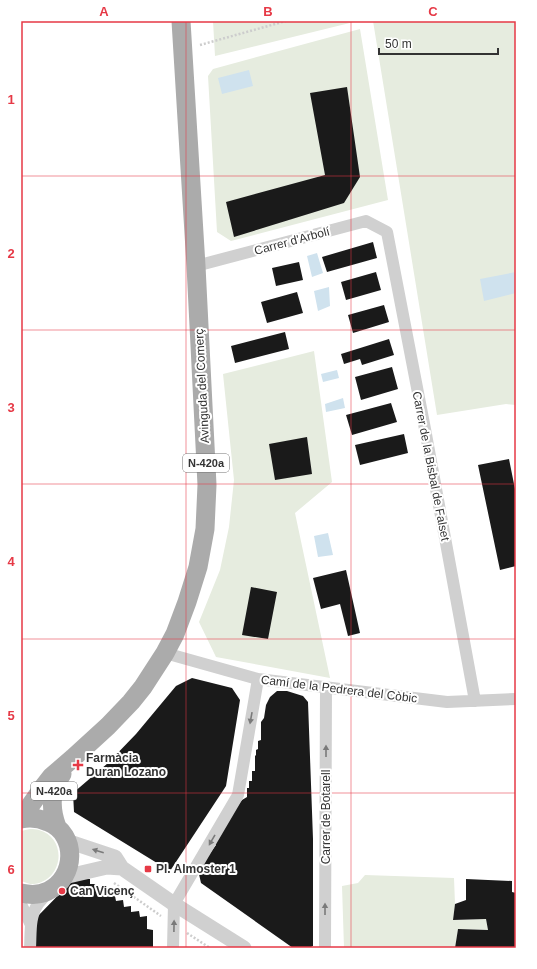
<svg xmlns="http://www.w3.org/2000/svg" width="537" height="969" font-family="Arial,sans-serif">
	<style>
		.green { fill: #e6ecdf }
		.water { fill: #cfe2ee }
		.building { fill: #1a1a1a }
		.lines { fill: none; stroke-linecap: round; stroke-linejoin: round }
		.path { stroke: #cdcdcd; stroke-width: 2.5; stroke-dasharray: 2 2; stroke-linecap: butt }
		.minor { stroke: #d0d0d0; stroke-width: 12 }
		.tertiary { stroke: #d0d0d0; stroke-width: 15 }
		.primary { stroke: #ababab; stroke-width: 19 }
		.oneway { fill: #7a7a7a }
		.grid { fill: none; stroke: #e63946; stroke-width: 1; stroke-opacity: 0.55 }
		.poi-dot { fill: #e63946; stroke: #fff; stroke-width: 1.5 }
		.labels { text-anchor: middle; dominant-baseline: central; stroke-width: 4; stroke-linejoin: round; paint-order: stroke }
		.shield { fill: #fff; stroke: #707070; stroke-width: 1 }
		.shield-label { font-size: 11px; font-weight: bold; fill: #333 }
		.street-label { font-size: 12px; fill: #333; stroke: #fff }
		.poi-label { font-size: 12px; font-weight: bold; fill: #333; stroke: #fff; text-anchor: start }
		.neatline { fill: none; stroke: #e63946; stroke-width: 1.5 }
		.grid-label { font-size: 13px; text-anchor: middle; font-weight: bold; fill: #e63946 }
	</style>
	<rect width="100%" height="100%" fill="#fff"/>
	<path class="green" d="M213,21h145l-143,35z
		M373,21h143v384l-10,-1 -69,11z
		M360,29l28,171 -157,41 -14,-9 -9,-156 5,-7z
		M314,351l18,131 -37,31 35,165 -114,-21 -17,-35 21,-52 9,-43 5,-47 -11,-106z
		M30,829c3,0 7,0 9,1 31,9 23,55 -9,54 -3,-1 -6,-2 -9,-3v-50z
		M365,875l89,3 1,26 -2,16 33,-1 2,11 -30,-1 -3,19h-111l-2,-62 16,-3z"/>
	<path class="water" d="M249,70l4,16 -31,8 -4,-16z
		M317,253l6,20 -11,4 -5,-21z
		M516,272v21l-32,8 -4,-22z
		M329,287l1,19 -12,5 -4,-20z
		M337,370l2,8 -16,4 -2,-8z
		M343,398l2,10 -19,4 -1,-8z
		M328,533l5,22 -15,2 -4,-21z"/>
	<path class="building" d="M347,87l13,90 -16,26 -110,34 -8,-35 99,-27 -15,-82z
		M373,242l4,16 -50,14 -5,-15z
		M299,262l4,18 -27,6 -4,-18z
		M376,272l5,18 -35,10 -5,-18z
		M297,292l6,21 -36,10 -6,-21z
		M384,305l5,17 -36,11 -5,-18z
		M285,332l4,17 -54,14 -4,-17z
		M389,339l5,16 -32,10 -2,-6 -16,5 -3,-10z
		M392,367l6,22 -37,11 -6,-23z
		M391,403l6,19 -45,13 -6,-20z
		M404,434l4,19 -48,12 -5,-20z
		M307,437l5,37 -37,6 -6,-36z
		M509,459l7,35v72l-16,4 -22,-105z
		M346,570l14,63 -12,3 -8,-32 -19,5 -8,-31z
		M251,587l26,5 -9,47 -26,-4z
		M192,678l40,10 8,12 -14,86 -56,85 -96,-59 -1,-19 35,-30 28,-29 40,-48z
		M277,691h10l16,5 5,6 5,137v107l-4,2h-16l-92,-65 -3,-13 18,-25 -2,-2 24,-38 4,-5 5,-3v-9h2v-7h3v-10h3v-15l1,-1v-5l2,-1v-8l3,-1v-18l3,-4 2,-13 4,-8z
		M74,879h16v5h8v6h9v6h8l1,5 7,-1 1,7 7,-1v6l8,-1 1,6 7,-1v13l6,1v18h-117v-30z
		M466,879l46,2v11l4,1v55h-61l3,-19 30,1 -2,-11 -33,1 2,-16 11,-4z"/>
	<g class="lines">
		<path class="path" d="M200,45l86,-24
			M114,883l47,33
			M187,933l23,15"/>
		<path class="minor" d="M196,266l170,-45 21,11 38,197 50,272
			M165,653l93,26 189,23 69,-3
			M21,904l10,21
			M30,948c1,-15 -1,-31 8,-44 3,-4 7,-8 10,-12
			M173,948l1,-44 64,-109 20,-116
			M325,948l1,-261"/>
		<path class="tertiary" d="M67,841l48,16 7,11 52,36 70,44
			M64,877l43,-10 15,1"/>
		<path class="primary" d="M21,816l9,-10 14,-20 7,-9 22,-19 35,-32 23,-24 12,-15 22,-34 10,-19 12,-32 11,-35 7,-38 2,-44 -11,-219 -15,-245
			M21,819c10,-2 18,-1 27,3 30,12 28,56 0,69 -8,4 -18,4 -27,2
			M57,827c-7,-19 -7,-36 5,-53"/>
	</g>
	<defs><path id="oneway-solid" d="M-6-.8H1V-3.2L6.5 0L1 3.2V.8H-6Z"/></defs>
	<g class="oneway">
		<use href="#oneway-solid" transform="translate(251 718) rotate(100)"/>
		<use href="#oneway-solid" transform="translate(326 751) rotate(-90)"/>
		<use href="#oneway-solid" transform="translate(212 840) rotate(120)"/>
		<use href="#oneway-solid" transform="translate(98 851) rotate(-163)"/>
		<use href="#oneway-solid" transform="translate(325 909) rotate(-90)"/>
		<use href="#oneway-solid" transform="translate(174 926) rotate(-89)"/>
	</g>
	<path class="grid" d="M186,21v927M351,21v927M21,176h495M21,330h495M21,484h495M21,639h495M21,793h495"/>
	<g class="poi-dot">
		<path d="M76 759h4v4h4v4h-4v4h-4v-4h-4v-4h4z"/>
		<rect x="144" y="865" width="8" height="8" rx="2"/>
		<circle cx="62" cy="891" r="4"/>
	</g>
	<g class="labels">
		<g class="shield">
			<rect x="183" y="454" width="46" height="18" rx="3"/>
			<rect x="31" y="782" width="46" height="18" rx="3"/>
		</g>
		<g class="shield-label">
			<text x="206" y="463">N-420a</text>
			<text x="54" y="791">N-420a</text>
		</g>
		<g class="street-label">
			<text transform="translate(292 241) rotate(-15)">Carrer d'Arbolí</text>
			<text transform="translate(202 386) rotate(-93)">Avinguda del Comerç</text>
			<text transform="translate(431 466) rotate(79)">Carrer de la Bisbal de Falset</text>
			<text transform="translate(339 689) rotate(7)">Camí de la Pedrera del Còbic</text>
			<text transform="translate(326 817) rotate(-90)">Carrer de Botarell</text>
		</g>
		<g class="poi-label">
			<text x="86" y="758">Farmàcia<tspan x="86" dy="14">Duran Lozano</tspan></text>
			<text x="156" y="869">Pl. Almoster 1</text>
			<text x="70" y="891">Can Vicenç</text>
		</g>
	</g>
	<rect width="537" height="969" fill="none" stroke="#ffffff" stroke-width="44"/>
	<path d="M379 48v6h119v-6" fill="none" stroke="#333333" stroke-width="2"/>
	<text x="385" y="48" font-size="12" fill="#333333" stroke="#ffffff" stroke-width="3" paint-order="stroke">50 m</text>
	<rect x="22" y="22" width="493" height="925" class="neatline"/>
	<g class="grid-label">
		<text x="104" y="16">A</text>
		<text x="268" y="16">B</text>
		<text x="433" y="16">C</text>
		<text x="11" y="104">1</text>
		<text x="11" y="258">2</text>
		<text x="11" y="412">3</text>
		<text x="11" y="566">4</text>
		<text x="11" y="720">5</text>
		<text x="11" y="874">6</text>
	</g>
</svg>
